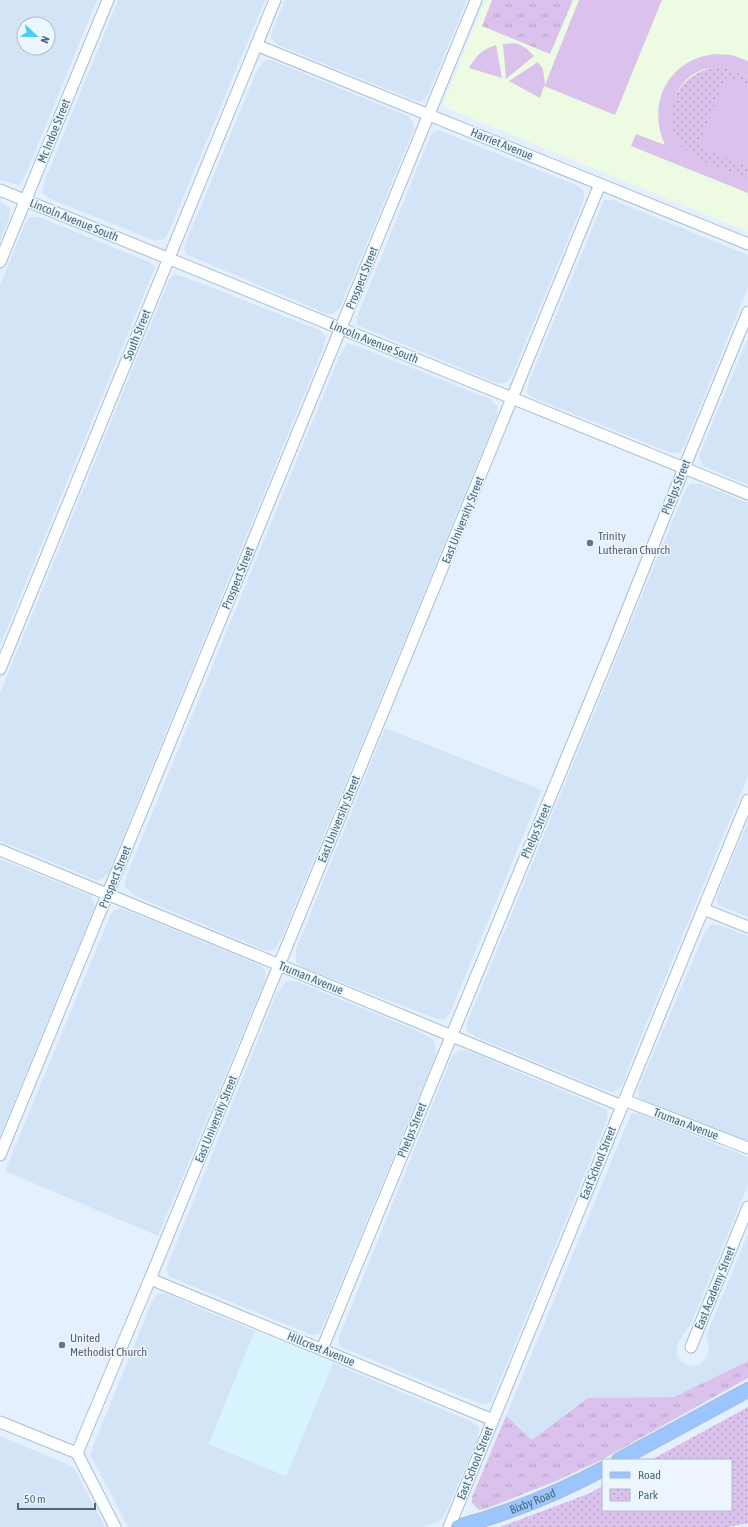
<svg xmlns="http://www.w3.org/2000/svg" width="748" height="1527" font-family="'Asap Condensed',sans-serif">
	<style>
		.residential { fill: #d3e4f6; fill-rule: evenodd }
		.commercial { fill: #d8f5ff }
		.education { fill: #ecfbe2 }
		.grass { fill: url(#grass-tufts) }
		.park { fill: url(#park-dots) }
		.pitch { fill: #dac2ed }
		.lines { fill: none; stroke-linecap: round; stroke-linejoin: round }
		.minor-casing { stroke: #a7bfcf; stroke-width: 13 }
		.major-casing { stroke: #aebdc4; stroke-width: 16 }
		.minor { stroke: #fff; stroke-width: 11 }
		.major { stroke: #9bc5ff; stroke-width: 14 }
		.worship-dot { fill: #6b7280; stroke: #edf5ff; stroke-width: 1.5 }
		.labels { text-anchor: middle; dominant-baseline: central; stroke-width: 3; stroke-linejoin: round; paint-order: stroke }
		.street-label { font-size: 12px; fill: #486a79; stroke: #edf5ff }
		.worship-label { font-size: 12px; fill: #5b616d; stroke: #edf5ff; text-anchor: start }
	</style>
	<defs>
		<pattern id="grass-tufts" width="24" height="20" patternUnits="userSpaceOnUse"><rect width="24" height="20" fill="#dac2ed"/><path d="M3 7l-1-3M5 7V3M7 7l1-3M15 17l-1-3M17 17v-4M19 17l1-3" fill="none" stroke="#b3a2c5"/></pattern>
		<pattern id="park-dots" width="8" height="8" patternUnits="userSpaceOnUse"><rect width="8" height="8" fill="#dac2ed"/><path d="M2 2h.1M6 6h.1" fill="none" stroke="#b3a2c5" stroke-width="1.8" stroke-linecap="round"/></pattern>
	</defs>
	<rect width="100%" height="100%" fill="#e5f0fe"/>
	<path class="residential" d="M0,0h97l-71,174 -7,11 -19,-5zM24,24h24v24h-24z
		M118,0h147l-92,222 -8,17 -10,2 -107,-43 -6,-6 3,-12z
		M285,0h182l-39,94 -7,8 -7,-2 -136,-55 -7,-7 1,-7z
		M265,60h6l137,56 5,6 1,7 -74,179 -6,5 -7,1 -132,-56 -9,-4 -2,-7 73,-177z
		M438,130l138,55 8,6v9l-71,173 -6,9 -8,2 -142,-59v-8l74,-183z
		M604,200h9l135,55v32l-63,157 -6,9 -10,-1 -135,-54 -7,-5 2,-12z
		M0,201l10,7 -1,10 -9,23z
		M30,217h9l110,45 6,5 -155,379v-361l25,-61z
		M174,274l11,3 134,53 7,6 -2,10 -216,528 -10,7 -98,-40v-148l169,-413z
		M748,338v147l-43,-18 -5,-7v-7z
		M347,344l10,2 133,53 7,7v10l-215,521 -8,13 -8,1 -131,-55 -11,-10 4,-14 211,-515z
		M690,484h11l47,19v273l-119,290 -6,19 -9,7 -12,-3 -126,-52 -9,-6v-8l217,-530z
		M385,728l157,62 -92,223 -5,6h-8l-133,-51 -8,-6v-12z
		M748,821v96l-30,-12 -2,-7z
		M0,859l91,37 4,10 -95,230z
		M121,908l141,58 3,5v9l-107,256 -153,-65 105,-255 3,-5z
		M711,925h8l29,11v206l-104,-40 -6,-5v-8l68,-159z
		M287,981l11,1 120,49 16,9 2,15 -116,278 -8,2 -142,-58 -4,-8 111,-277z
		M459,1050h7l138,58 4,3 -1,9 -116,282 -8,3 -140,-57 -4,-4v-7l113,-281z
		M638,1113l110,44v28l-58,141 -12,16 -2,12 6,8 8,4 9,-1 8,-8 2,-9 -3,-12 42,-102v127l-74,36 -86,1 -56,42 -26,-24 125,-302z
		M158,1294h8l89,37 -46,113 77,32 47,-113 137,58 9,6 -1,11 -31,72 -6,10 -17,7h-296l-38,-73 62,-153z
		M0,1436l64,27 10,5 31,59h-105z"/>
	<path class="commercial" d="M255,1331l78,32 -47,113 -77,-32z"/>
	<path class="education" d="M486,0h262v232l-303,-125 -1,-6z"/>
	<path class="grass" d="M492,0h81l-23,54 -68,-28z
		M748,1361v17l-145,81 -47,22 -71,28 -6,1 -7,-7v-6l34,-81 26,24 56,-42 86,-1z"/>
	<path class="park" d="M722,67l14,4 12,5v103c-17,-7 -49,-16 -62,-28 -33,-32 -8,-84 36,-84z
		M748,1407v116l-20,4h-228l88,-33 15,-8v24h128v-50h-80z"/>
	<path class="pitch" d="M579,0h83l-47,115 -71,-29 -4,12 -31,-17 29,-19 5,7 2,16z
		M516,43l10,5 8,8 -28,23 -3,-35z
		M496,45l6,33 -33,-10c8,-13 12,-18 27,-23z
		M715,54l17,1 16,6v15c-13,-6 -24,-10 -38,-8 -39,6 -51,58 -23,83 13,12 44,21 61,28v14l-117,-47 5,-12 29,11c-19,-41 3,-86 50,-91z
		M727,76l21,8v83l-50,-21z"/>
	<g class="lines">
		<defs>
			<path id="minor" d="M256,45l492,199
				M0,190l748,304
				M0,262l108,-262
				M0,669l275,-669
				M0,850l622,256
				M703,909l45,18
				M624,1100l124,48
				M0,1155l476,-1155
				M150,1279l343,141
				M691,1347l57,-140
				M322,1349l292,-706 70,-175 64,-156
				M0,1422l77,31
				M77,1453l73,-174 450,-1095
				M77,1453l38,74
				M449,1527l299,-727"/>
			<g id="major">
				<path d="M619,1460l129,-70"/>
				<path id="s1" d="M458,1527c50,-14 99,-33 145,-58"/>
			</g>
		</defs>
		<use href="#minor" class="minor-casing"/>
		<use href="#major" class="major-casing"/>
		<use href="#minor" class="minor"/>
		<use href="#major" class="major"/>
	</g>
	<g class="worship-dot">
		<circle cx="590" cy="543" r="4"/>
		<circle cx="62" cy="1345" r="4"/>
	</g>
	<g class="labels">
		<g class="street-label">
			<text transform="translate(54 131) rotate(-68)">Mc Indoe Street</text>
			<text transform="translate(502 144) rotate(22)">Harriet Avenue</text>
			<text transform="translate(74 220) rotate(22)">Lincoln Avenue South</text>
			<text transform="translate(362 278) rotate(-68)">Prospect Street</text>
			<text transform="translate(137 335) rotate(-68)">South Street</text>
			<text transform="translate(374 342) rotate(22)">Lincoln Avenue South</text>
			<text transform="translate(676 487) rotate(-68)">Phelps Street</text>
			<text transform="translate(463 520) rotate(-68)">East University Street</text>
			<text transform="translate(238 578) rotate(-68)">Prospect Street</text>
			<text transform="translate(339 819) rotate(-68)">East University Street</text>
			<text transform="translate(536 831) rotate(-67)">Phelps Street</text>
			<text transform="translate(115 877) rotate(-68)">Prospect Street</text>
			<text transform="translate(311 978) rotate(22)">Truman Avenue</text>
			<text transform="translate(216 1119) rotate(-68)">East University Street</text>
			<text transform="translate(686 1124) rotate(21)">Truman Avenue</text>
			<text transform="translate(412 1130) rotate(-68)">Phelps Street</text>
			<text transform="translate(598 1163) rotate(-68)">East School Street</text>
			<text transform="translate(715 1288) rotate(-68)">East Academy Street</text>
			<text transform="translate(321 1349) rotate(22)">Hillcrest Avenue</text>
			<text transform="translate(475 1463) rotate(-68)">East School Street</text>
			<text stroke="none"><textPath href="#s1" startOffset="79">Bixby Road</textPath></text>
		</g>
		<g class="worship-label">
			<text x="598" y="536">Trinity<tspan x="598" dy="14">Lutheran Church</tspan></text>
			<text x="70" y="1338">United<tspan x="70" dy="14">Methodist Church</tspan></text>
		</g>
	</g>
	<rect x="602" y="1459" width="130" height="52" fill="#edf5ff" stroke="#abbdc9"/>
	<rect x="610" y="1472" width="20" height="6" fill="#9bc5ff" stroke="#abbdc9"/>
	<text x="638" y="1479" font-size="12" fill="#486a79">Road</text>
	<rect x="610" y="1489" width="20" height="12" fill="url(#park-dots)" stroke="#abbdc9"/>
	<text x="638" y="1499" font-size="12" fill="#486a79">Park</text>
	<g transform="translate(36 36) rotate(112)"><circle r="19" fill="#edf5ff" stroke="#abbdc9"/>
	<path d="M0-3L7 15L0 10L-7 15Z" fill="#41d2f1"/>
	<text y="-6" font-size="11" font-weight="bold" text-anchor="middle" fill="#486a79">N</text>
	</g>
	<path d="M18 1503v6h77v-6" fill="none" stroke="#486a79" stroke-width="2"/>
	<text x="24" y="1503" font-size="12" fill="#486a79" stroke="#edf5ff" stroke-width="3" paint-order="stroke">50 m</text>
</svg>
